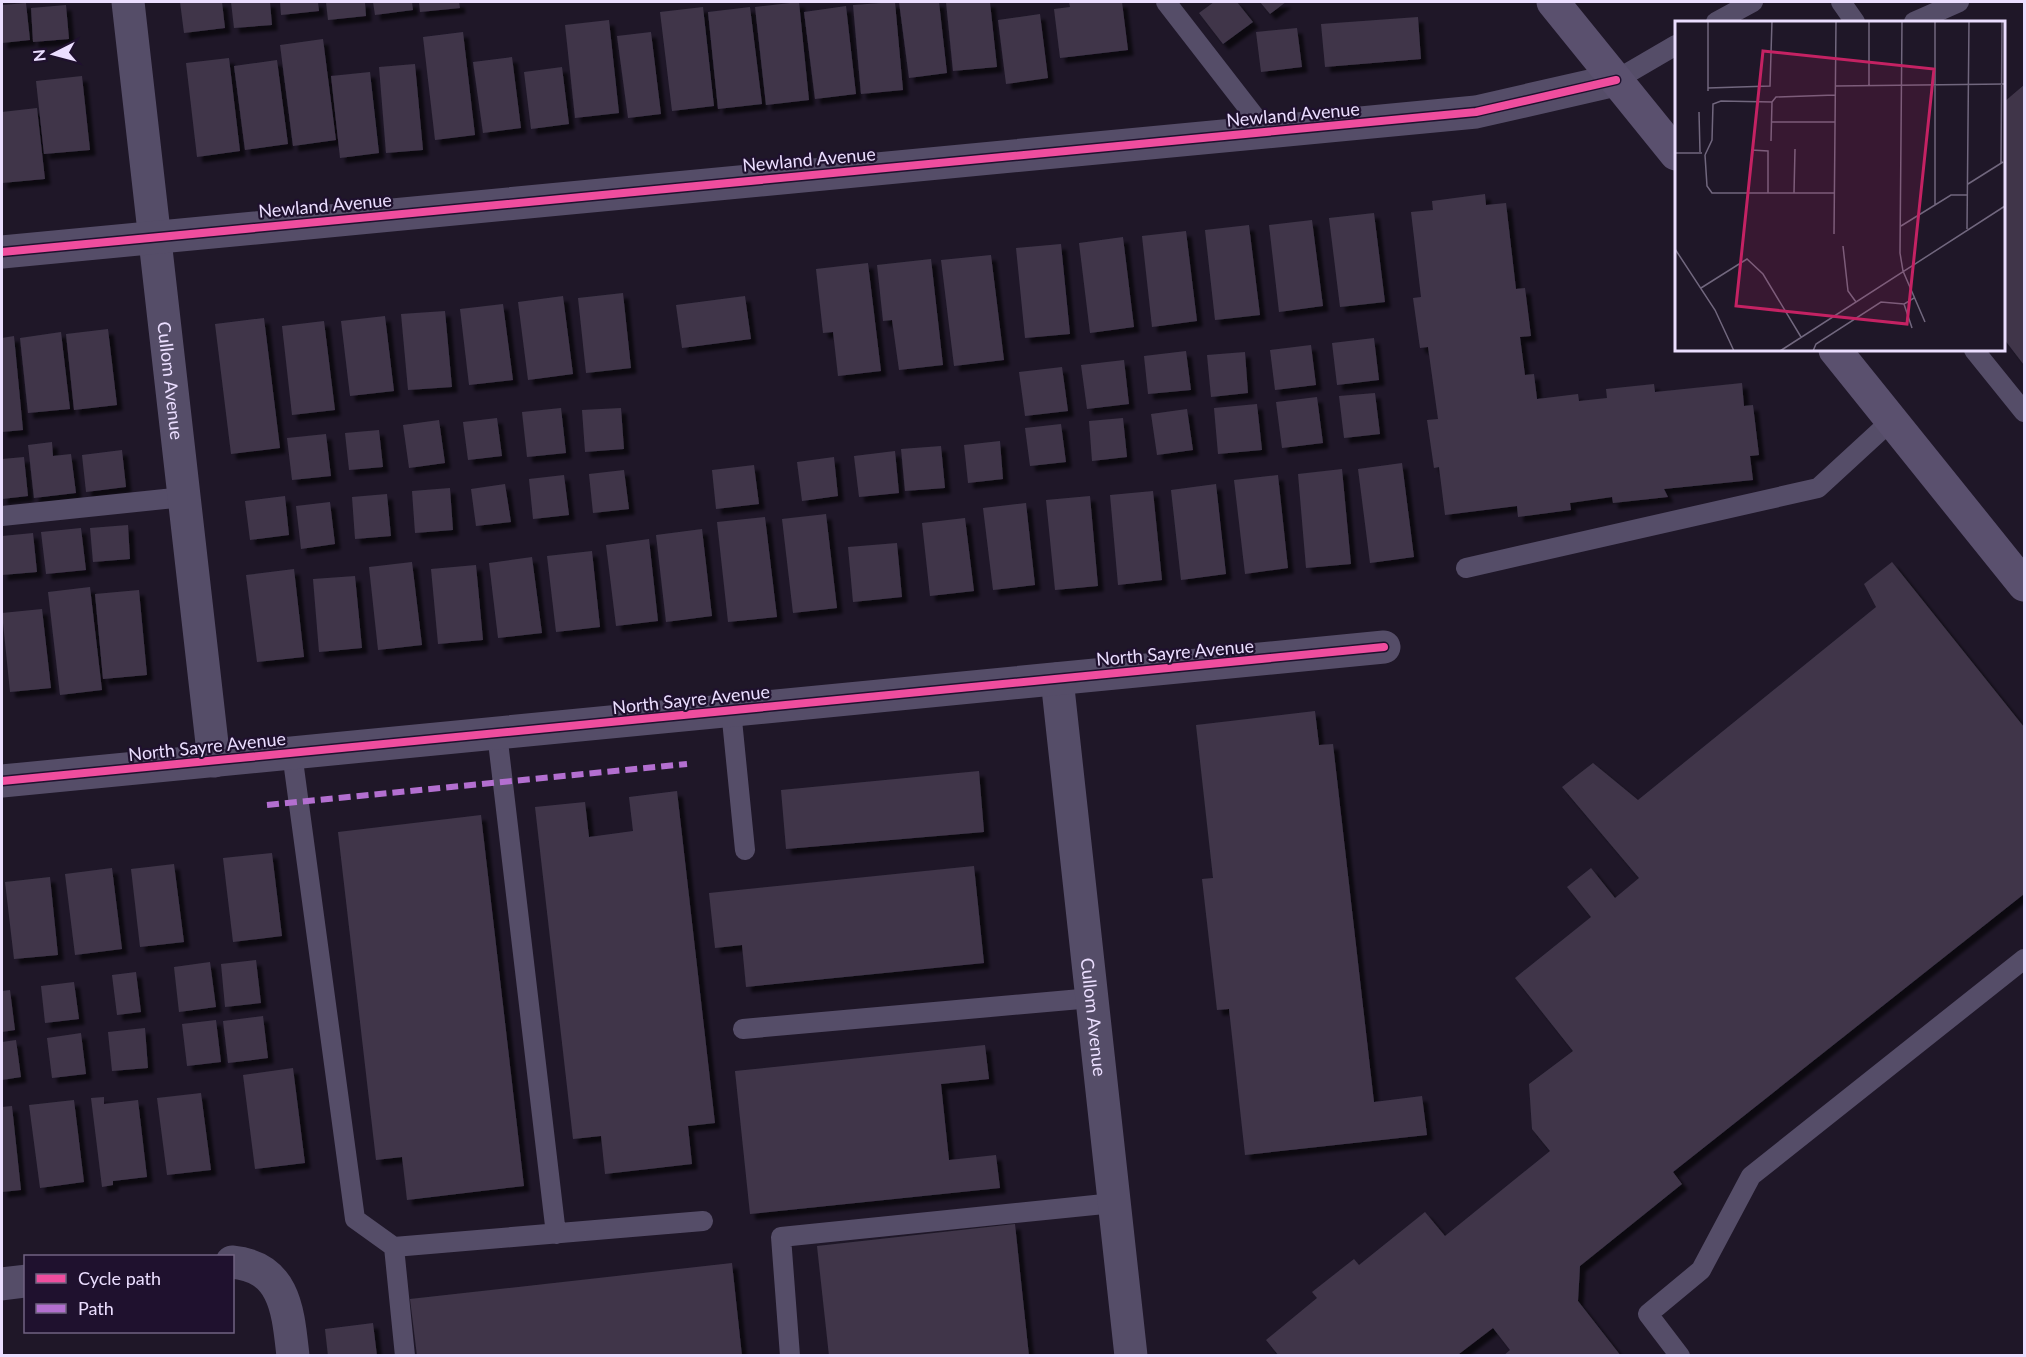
<svg xmlns="http://www.w3.org/2000/svg" width="2026" height="1357" font-family="Lato,sans-serif">
	<style>
		.building { fill: #3f3649; filter: url(#shadow) }
		.lines { fill: none; stroke-linecap: round; stroke-linejoin: round }
		.service { stroke: #554d68; stroke-width: 20 }
		.minor { stroke: #554d68; stroke-width: 33 }
		.secondary { stroke: #5a506e; stroke-width: 33 }
		.quiet { stroke: #b36fd0; stroke-width: 6; stroke-dasharray: 12 6; stroke-linecap: butt }
		.cycleway-casing { stroke: #1f112e; stroke-width: 11 }
		.cycleway { stroke: #ef4d9e; stroke-width: 8 }
		.labels { text-anchor: middle; dominant-baseline: central; stroke-width: 4.5; stroke-linejoin: round; paint-order: stroke }
		.street-label { font-size: 18px; fill: #ebdeff; stroke: #1f112e }
		.inset-road { fill: none; stroke: #71677e; stroke-width: 1.5 }
		.view { fill: #c42263; fill-opacity: 0.15; stroke: #c42263; stroke-width: 3 }
		.inset-edge { fill: none; stroke: #ebdeff; stroke-width: 3 }
	</style>
	<defs>
		<filter id="shadow"><feDropShadow dx="5.5" dy="5.5" stdDeviation="1.5" flood-color="#0009"/></filter>
	</defs>
	<rect width="100%" height="100%" fill="#1f1728"/>
	<path class="building" d="M180,2h42l3,26 -41,5z
		M231,2h39l2,23 -38,3z
		M280,2h38l1,9 -38,4z
		M326,2h39l1,14 -38,4z
		M373,2h39l1,8 -38,5z
		M419,2h40l1,6 -40,4z
		M799,2l10,98 -43,5 -11,-98z
		M895,2l8,88 -42,4 -8,-89z
		M899,2h40l8,71 -38,5z
		M946,2h44l7,65 -44,4z
		M1069,2h39l1,1 13,-1 6,48 -68,8 -6,-49 16,-2z
		M1214,2h23l16,20 -30,22 -24,-31z
		M1260,2h26l-16,12z
		M26,3l4,37 -28,3v-38z
		M66,5l3,34 -36,3 -2,-34z
		M846,6l10,88 -41,5 -11,-87z
		M703,7l11,99 -42,5 -12,-99z
		M750,7l12,97 -44,5 -10,-97z
		M1040,14l8,64 -42,6 -8,-64z
		M1418,17l3,42 -96,8 -4,-43z
		M609,20l10,93 -44,5 -10,-93z
		M1297,28l5,39 -41,5 -5,-40z
		M463,32l12,103 -40,5 -12,-103z
		M651,32l10,82 -33,4 -11,-82z
		M323,39l13,101 -43,6 -13,-101z
		M512,57l9,71 -38,5 -10,-71z
		M229,58l11,93 -43,6 -11,-94z
		M277,60l11,84 -43,6 -11,-84z
		M415,64l8,86 -37,3 -7,-86z
		M562,67l7,57 -38,5 -7,-57z
		M370,72l9,81 -39,5 -9,-82z
		M82,76l8,74 -46,4 -8,-73z
		M2024,85v280l-20,-26v-237z
		M37,108l8,71 -43,4v-71z
		M1485,194l1,11 20,-2 10,86 9,-1 6,48 -11,1 5,38 9,-1 3,25 41,-5 1,7 28,-3 -1,-9 48,-5 1,8 87,-9 2,23 9,-1 6,50 -9,1 3,24 -89,9 4,8 -55,6 -1,-6 -42,6 1,7 -53,7 -1,-11 -72,9 -6,-48 -5,1 -7,-48 11,-1 -10,-72 -8,1 -7,-50 8,-1 -10,-85 22,-2 -1,-9z
		M1374,213l11,89 -45,5 -11,-89z
		M1312,220l11,86 -44,6 -10,-87z
		M1249,225l11,90 -45,5 -10,-90z
		M1186,231l11,90 -45,6 -10,-91z
		M1123,237l11,90 -44,6 -11,-90z
		M1061,244l9,90 -45,4 -9,-90z
		M991,255l13,105 -50,6 -13,-106z
		M931,259l12,106 -44,5 -7,-50 -9,1 -6,-56z
		M868,263l13,108 -43,5 -5,-44 -10,1 -7,-64z
		M623,293l8,75 -45,5 -8,-75z
		M563,296l10,78 -45,6 -10,-78z
		M745,296l6,43 -69,9 -6,-43z
		M503,304l10,76 -44,5 -9,-76z
		M445,311l7,76 -44,3 -7,-76z
		M385,316l9,75 -44,5 -9,-75z
		M264,318l16,130 -49,6 -16,-130z
		M324,321l11,89 -43,5 -10,-89z
		M108,329l9,76 -43,5 -8,-76z
		M61,332l9,77 -42,4 -8,-75z
		M14,336l9,94 -21,2v-94z
		M1374,338l5,42 -42,5 -5,-42z
		M1311,345l5,40 -41,5 -5,-40z
		M1186,351l5,39 -43,4 -4,-38z
		M1245,352l3,41 -37,4 -4,-42z
		M1124,360l5,44 -42,5 -6,-44z
		M1062,367l6,44 -43,5 -6,-44z
		M1375,393l5,41 -36,4 -5,-42z
		M1317,397l6,46 -41,5 -6,-46z
		M1257,404l5,46 -44,4 -4,-46z
		M561,408l5,45 -39,4 -5,-45z
		M621,408l3,41 -39,3 -3,-42z
		M1187,409l6,41 -36,5 -6,-41z
		M497,418l5,38 -34,4 -5,-38z
		M1123,418l4,39 -35,4 -3,-40z
		M439,420l6,43 -36,5 -6,-43z
		M1061,424l5,38 -36,4 -5,-38z
		M379,430l4,37 -34,3 -4,-37z
		M326,434l5,42 -39,4 -5,-42z
		M1000,441l3,38 -35,4 -4,-38z
		M52,442l1,14 18,-2 5,39 -42,5 -6,-53z
		M941,446l4,42 -40,3 -4,-42z
		M122,450l4,37 -40,5 -4,-37z
		M895,451l4,42 -40,4 -5,-41z
		M24,457l4,39 -26,3v-40z
		M834,457l4,39 -36,5 -5,-39z
		M1402,463l12,94 -44,6 -12,-94z
		M754,465l5,39 -43,5 -4,-39z
		M1342,469l9,95 -45,4 -8,-94z
		M624,470l5,39 -36,4 -4,-39z
		M564,475l5,40 -36,4 -4,-40z
		M1278,475l10,93 -43,6 -11,-94z
		M505,484l6,38 -35,4 -5,-37z
		M1216,484l10,90 -45,6 -10,-90z
		M450,488l3,42 -38,3 -3,-42z
		M1153,491l9,89 -44,5 -8,-90z
		M387,494l4,42 -36,3 -3,-42z
		M285,496l4,39 -39,5 -5,-39z
		M1090,496l8,90 -43,4 -9,-90z
		M330,502l5,42 -34,5 -5,-43z
		M1026,503l9,82 -42,5 -10,-82z
		M826,514l11,94 -44,5 -11,-94z
		M765,517l12,100 -49,5 -11,-100z
		M965,518l9,73 -44,5 -8,-73z
		M128,525l2,34 -37,3 -3,-34z
		M81,528l5,42 -40,4 -5,-42z
		M702,529l10,87 -46,6 -10,-87z
		M33,533l4,39 -35,3v-39z
		M649,539l9,82 -42,5 -10,-81z
		M897,543l5,54 -49,5 -5,-55z
		M592,551l8,76 -44,5 -9,-76z
		M532,557l10,76 -44,5 -9,-75z
		M412,562l10,83 -44,5 -9,-83z
		M1892,562l132,165v167l-351,278 9,12 -102,82 -2,35 43,55h-118l7,-6 -17,-22 -34,26 2,2h-182l-13,-16 51,-42 -5,-6 42,-33 5,6 66,-53 20,24 105,-85 -18,-22 -3,-45 44,-33 -58,-73 76,-61 -24,-30 24,-19 24,30 24,-20 -77,-91 31,-24 45,37 238,-193 -12,-23z
		M476,565l7,75 -45,4 -7,-75z
		M294,569l10,88 -47,5 -11,-87z
		M355,576l7,72 -43,4 -6,-73z
		M90,587l12,103 -42,5 -12,-103z
		M139,590l8,85 -44,4 -8,-85z
		M42,609l9,79 -41,4 -8,-79z
		M1315,711l4,34 14,-1 41,358 48,-6 5,39 -182,20 -16,-146 -12,1 -15,-131 11,-1 -17,-153z
		M979,771l5,61 -198,17 -5,-59z
		M677,791l38,332 -27,3 4,38 -87,10 -4,-38 -28,3 -38,-332 50,-5 4,35 44,-6 -4,-34z
		M481,815l43,371 -117,14 -5,-43 -26,3 -38,-328z
		M272,853l10,83 -49,6 -10,-84z
		M174,864l10,78 -44,5 -9,-78z
		M974,866l10,97 -238,24 -4,-42 -27,3 -6,-55z
		M112,868l10,81 -47,6 -10,-81z
		M50,877l8,78 -44,4 -9,-77z
		M256,960l5,43 -36,4 -4,-43z
		M210,962l6,45 -37,5 -5,-45z
		M136,972l5,40 -24,3 -5,-40z
		M74,982l5,37 -34,4 -4,-37z
		M10,990l5,40 -13,2v-41z
		M263,1016l5,42 -40,5 -5,-42z
		M216,1020l5,42 -34,4 -5,-42z
		M145,1028l3,40 -36,3 -4,-39z
		M81,1033l5,41 -34,4 -5,-40z
		M16,1040l5,37 -19,3v-38z
		M985,1045l4,34 -48,5 8,76 47,-5 4,33 -250,26 -15,-143z
		M293,1068l12,95 -50,6 -12,-94z
		M201,1093l10,77 -44,5 -10,-77z
		M104,1097v7l34,-4 9,77 -34,4v4l-11,2 -11,-89z
		M74,1100l10,82 -44,6 -11,-83z
		M12,1106l9,84 -19,2v-85z
		M1015,1224l14,132h-200l-12,-110z
		M732,1263l10,93h-325l-7,-57z
		M373,1323l4,33h-49l-3,-27z"/>
	<g class="lines">
		<path class="service" d="M1166,2l100,129
			M1841,2l14,20
			M1716,22l37,-20
			M1914,22l45,-20
			M1616,80l60,-35
			M1974,350l50,62
			M2,516l182,-19
			M1466,568l352,-80 74,-68
			M731,710l14,140
			M497,733l59,501
			M292,753l63,466 39,28
			M743,1029l349,-31
			M405,1356l-11,-109 309,-26
			M790,1356l-9,-119 333,-34
			M1680,1356l-32,-42 53,-44 50,-94 273,-217"/>
		<g class="minor">
			<path id="s1" d="M128,2l86,759"/>
			<path d="M2,252l1474,-140 140,-32"/>
			<path id="s2" d="M1057,679l74,677"/>
			<path d="M2,781l1382,-134"/>
			<path d="M232,1262c54,5 56,50 61,94"/>
			<path d="M2,1284l24,-3"/>
		</g>
		<path class="secondary" d="M1553,2l123,152
			M1835,350l189,235"/>
		<path class="quiet" d="M267,805l420,-41"/>
		<defs>
			<path id="cycleway" d="M2,252l1474,-140 140,-32
				M2,781l1382,-134"/>
		</defs>
		<use href="#cycleway" class="cycleway-casing"/>
		<use href="#cycleway" class="cycleway"/>
	</g>
	<g class="labels">
		<g class="street-label">
			<text transform="translate(1293 114) rotate(-5)">Newland Avenue</text>
			<text transform="translate(809 159) rotate(-5)">Newland Avenue</text>
			<text transform="translate(325 205) rotate(-5)">Newland Avenue</text>
			<text stroke="none"><textPath href="#s1" startOffset="381">Cullom Avenue</textPath></text>
			<text transform="translate(1175 652) rotate(-5)">North Sayre Avenue</text>
			<text transform="translate(691 699) rotate(-6)">North Sayre Avenue</text>
			<text transform="translate(207 746) rotate(-6)">North Sayre Avenue</text>
			<text stroke="none"><textPath href="#s2" startOffset="340">Cullom Avenue</textPath></text>
		</g>
	</g>
	<g transform="translate(1675 21)">
		<rect width="330" height="330" fill="#1f1728"/>
		<path class="inset-road" d="M227,0l-2,232 3,18 22,51M194,64v-64M160,65l170,-2M33,67l62,-2 2,-65M33,70v-70M97,81l4,-5 59,-2M24,91l1,40M96,101h64M76,129l17,1v42M0,132h27M30,134l2,31 5,7h123M30,134l7,-15 1,-36 8,-3 51,1 -1,39M326,142l1,-142M293,163l35,-22M119,172l1,-44M260,184v-184M226,205l50,-31h17M292,208l2,-208M159,213l2,-213M168,225l5,45 8,11M0,228l40,61 19,41M26,267l46,-29 16,15 38,63M237,307l-8,-24 10,-6M105,330l225,-145M138,330l3,-7 65,-42 23,2"/>
		<path class="view" d="M88,30l171,18 -27,255 -171,-18z"/>
		<rect width="330" height="330" class="inset-edge"/>
	</g>
	<rect width="2026" height="1357" fill="none" stroke="#ebdeff" stroke-width="6"/>
	<rect x="24" y="1255" width="210" height="78" fill="#1f112e" stroke="#716382" stroke-width="1.5"/>
	<rect x="36" y="1274" width="30" height="9" fill="#ef4d9e" stroke="#716382" stroke-width="1.5"/>
	<text x="78" y="1285" font-size="18" fill="#ebdeff">Cycle path</text>
	<rect x="36" y="1304" width="30" height="9" fill="#b36fd0" stroke="#716382" stroke-width="1.5"/>
	<text x="78" y="1315" font-size="18" fill="#ebdeff">Path</text>
	<g transform="translate(54 54) rotate(264)" stroke="#1f112e" stroke-width="4.5" paint-order="stroke">
	<path d="M0-4.5L10 22L0 15L-10 22Z" fill="#ebdeff"/>
	<text y="-9" font-size="16" font-weight="bold" text-anchor="middle" fill="#ebdeff">N</text>
	</g>
</svg>
